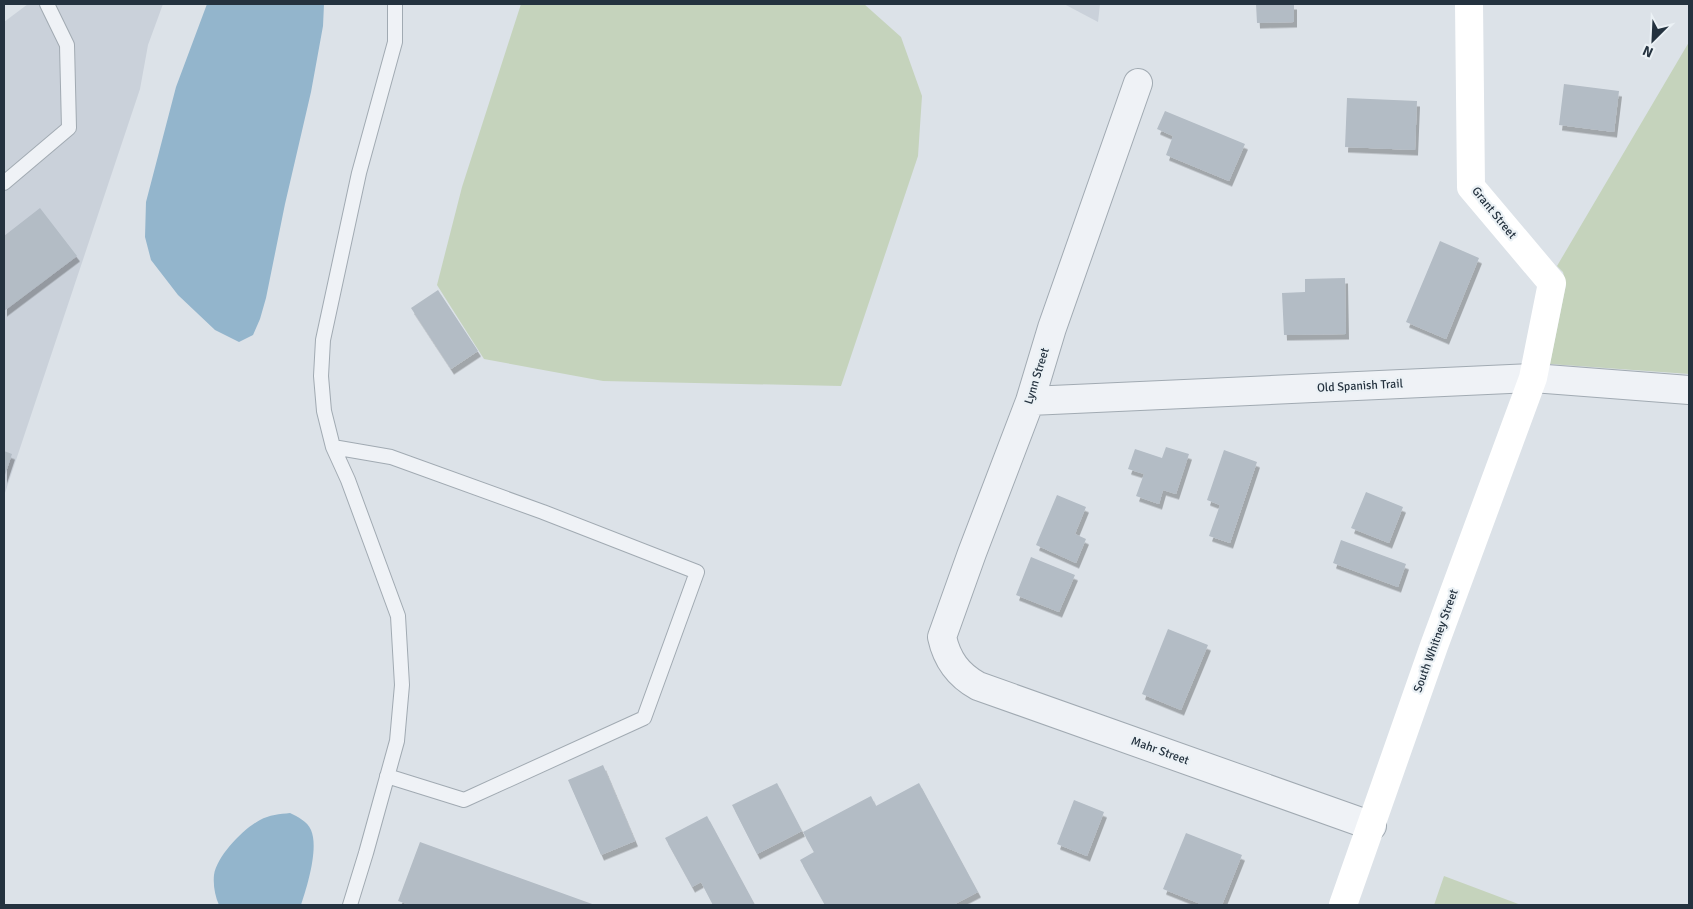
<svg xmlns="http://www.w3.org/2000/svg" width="1693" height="909" font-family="Signika,sans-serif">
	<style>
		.built { fill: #cad1da }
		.green { fill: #c5d3bc }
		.water { fill: #93b5cc }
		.building { fill: #b3bcc5; filter: url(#shadow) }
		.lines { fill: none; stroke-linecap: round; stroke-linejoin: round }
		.lane-casing { stroke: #a1aab2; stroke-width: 16 }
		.street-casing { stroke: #a1aab2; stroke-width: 30 }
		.lane { stroke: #eff2f6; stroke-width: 14 }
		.street { stroke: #eff2f6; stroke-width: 28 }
		.secondary { stroke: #fff; stroke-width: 28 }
		.labels { text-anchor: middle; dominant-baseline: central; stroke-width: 4.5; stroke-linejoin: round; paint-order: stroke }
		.street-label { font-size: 12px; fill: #24323f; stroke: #ebf1f5 }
	</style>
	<defs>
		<filter id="shadow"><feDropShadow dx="3" dy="5.5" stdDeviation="0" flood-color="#0004"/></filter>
	</defs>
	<rect width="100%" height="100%" fill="#dce2e8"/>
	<path class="built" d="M28,4h135l-15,41 -8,44 -136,407v-474z
		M1064,4h36l-2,18z"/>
	<path class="green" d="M521,4h343l37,33 21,59 -4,60 -77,230 -238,-5 -119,-22 -47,-74 25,-98z
		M1689,42v332l-139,-10 16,-79 -3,-13 -6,-6z
		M1444,876l77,29h-87z"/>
	<path class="water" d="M207,4h117l-1,22 -12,66 -26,112 -19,94 -6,21 -7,16 -14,7 -24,-12 -37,-35 -27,-35 -6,-23 1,-35 30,-115z
		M290,813c8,4 17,8 21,17 8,18 -4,57 -10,75h-82c-4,-9 -6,-20 -5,-30 3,-19 29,-46 46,-55 9,-5 20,-6 30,-7z"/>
	<path class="building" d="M1256,4h38v18l-37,1z
		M1564,84l55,7 -5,41 -55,-7z
		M1347,98l70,3 -2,49 -70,-3z
		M1165,111l80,33 -16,37 -63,-26 7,-19 -16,-7z
		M40,208l37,48 -73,55v-75z
		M1440,241l39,17 -33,81 -40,-17z
		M1345,278l1,56 -62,1 -2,-42 23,-1v-13z
		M438,290l40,61 -27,18 -40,-61z
		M1166,447l23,7 -13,40 -13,-4 -4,14 -23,-8 8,-22 -16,-5 7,-20 27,9z
		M1224,450l33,12 -27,81 -21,-7 11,-31 -13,-5z
		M4,451l8,3 -8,24z
		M1366,492l37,15 -14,36 -38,-15z
		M1057,495l29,12 -11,27 11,5 -10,24 -40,-18z
		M1341,540l65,24 -8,23 -65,-24z
		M1031,557l44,18 -16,37 -43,-17z
		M1168,629l40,16 -27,65 -39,-16z
		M603,765l32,76 -34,14 -33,-75z
		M777,783l25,48 -45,23 -25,-49z
		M919,783l59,109 -25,13h-128l-25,-45 14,-8 -11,-20 68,-36 5,10z
		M1074,800l30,12 -17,44 -30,-12z
		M707,816l48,89h-42l-12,-23 -9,5 -27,-49z
		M1186,833l56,22 -20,50h-19l-40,-16z
		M420,842l175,63h-185l-12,-4z"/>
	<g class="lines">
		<defs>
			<path id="lane" d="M4,183l65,-55 -2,-83 -20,-41
				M333,447l58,10 152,55 154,60 -53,146 -180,82 -77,-24
				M350,905l16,-52 31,-112 5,-56 -4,-69 -50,-136 -15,-33 -9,-36 -3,-35 2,-36 36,-167 36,-131v-38"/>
			<path id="street" d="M1138,83l-86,245 -22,73 -58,152 -30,84c5,23 16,38 36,49l394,140
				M1030,401l503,-23 156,12"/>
		</defs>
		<use href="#lane" class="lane-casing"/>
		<use href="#street" class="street-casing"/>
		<use href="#lane" class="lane"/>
		<use href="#street" class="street"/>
		<path class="secondary" d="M1343,905l91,-259 99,-268 19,-95 -81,-96 -2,-183"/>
	</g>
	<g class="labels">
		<g class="street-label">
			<text transform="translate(1494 213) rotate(51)">Grant Street</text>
			<text transform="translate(1037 376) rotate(-73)">Lynn Street</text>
			<text transform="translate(1360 386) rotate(-3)">Old Spanish Trail</text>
			<text transform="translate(1436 641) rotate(-70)">South Whitney Street</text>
			<text transform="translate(1160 751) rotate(20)">Mahr Street</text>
		</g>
	</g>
	<rect width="1693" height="909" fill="none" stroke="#24323f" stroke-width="10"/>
	<g transform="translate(1653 40) rotate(204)" stroke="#ebf1f5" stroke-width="4" paint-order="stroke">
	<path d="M0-4L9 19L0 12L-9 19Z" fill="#24323f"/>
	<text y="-8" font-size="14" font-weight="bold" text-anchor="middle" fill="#24323f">N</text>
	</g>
</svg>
